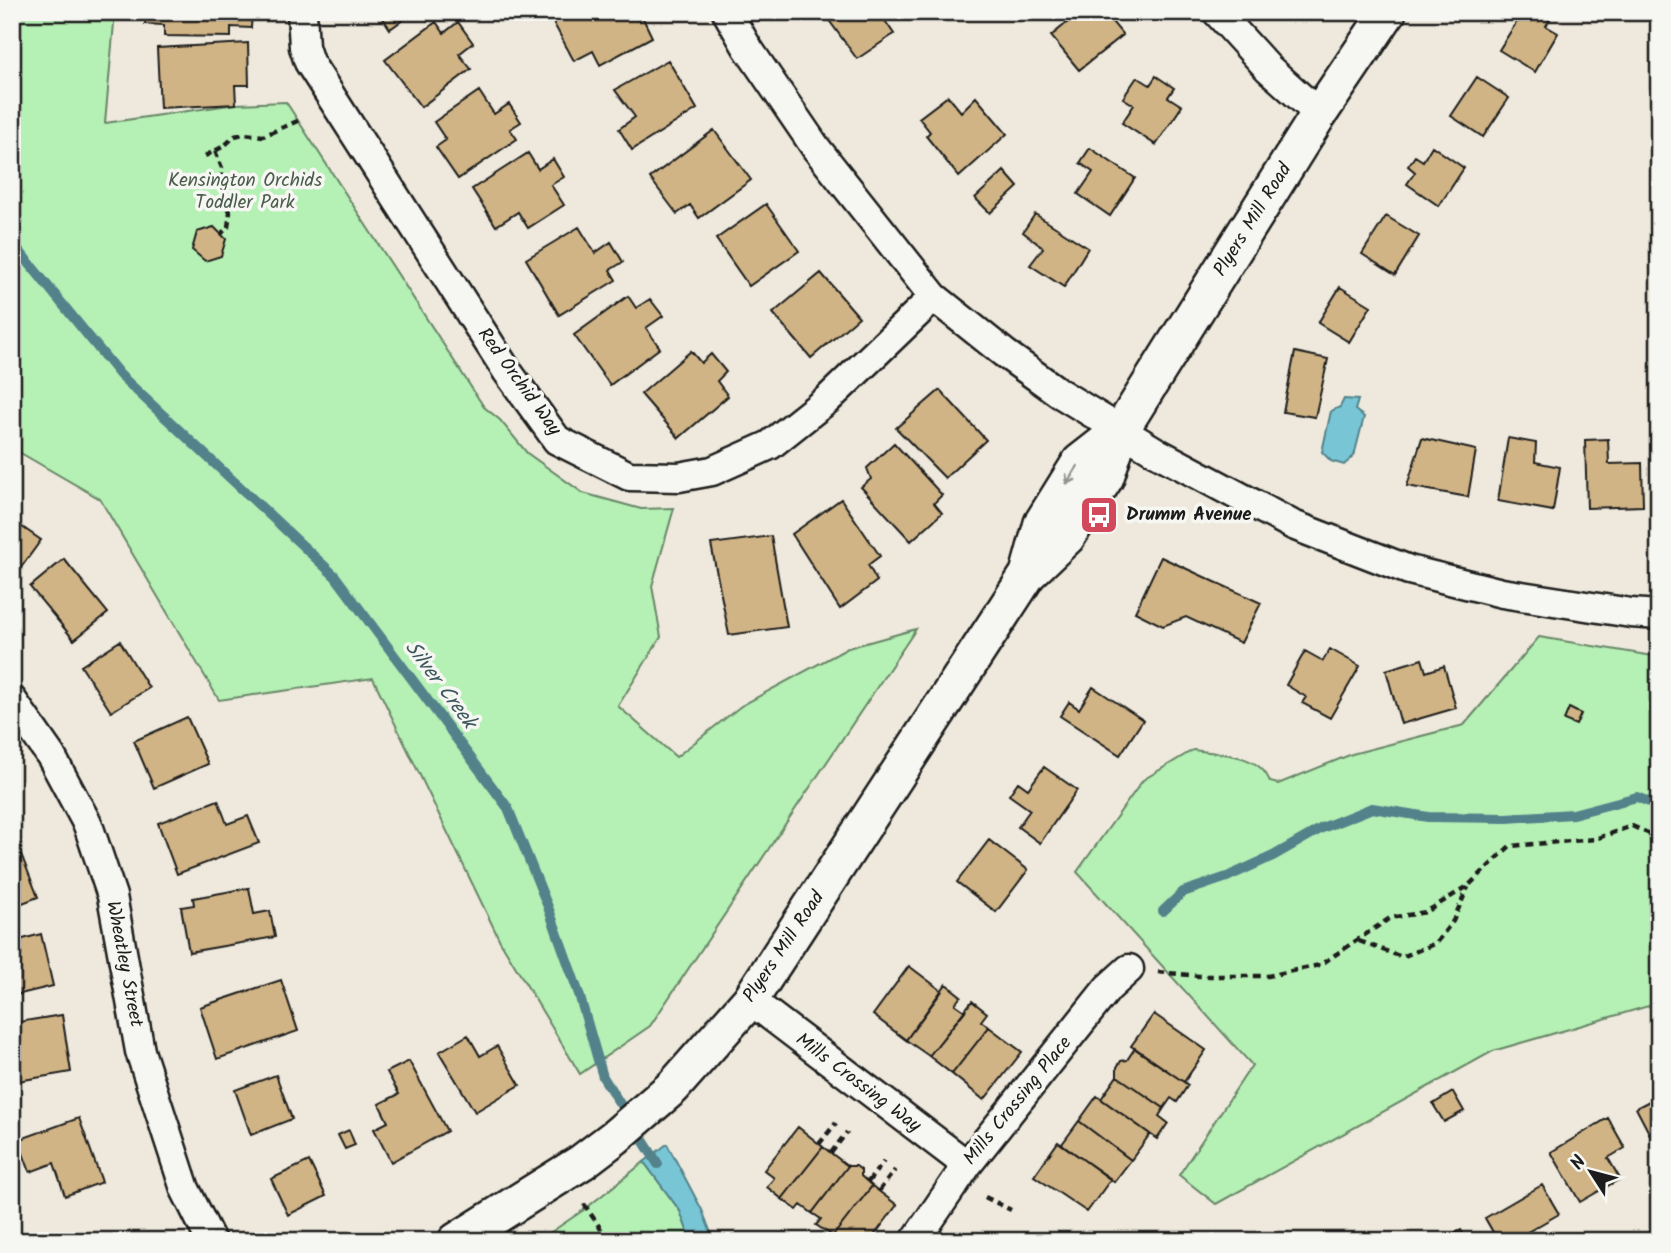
<svg xmlns="http://www.w3.org/2000/svg" width="1671" height="1253" font-family="Kalam,sans-serif">
	<style>
		.green { fill: #b5f0b4; stroke: #688668; stroke-width: 2 }
		.water { fill: #78c6d5; stroke: #53828b; stroke-width: 2 }
		.lines { fill: none; stroke-linecap: round; stroke-linejoin: round }
		.stream { stroke: #53828b; stroke-width: 10 }
		.building { fill: #d0b485; stroke: #1c1c1c; stroke-width: 2 }
		.minor-casing { stroke: #1c1c1c; stroke-width: 33 }
		.tertiary-casing { stroke: #1c1c1c; stroke-width: 40 }
		.path { stroke: #1c1c1c; stroke-width: 4.5; stroke-dasharray: 7 5; stroke-linecap: butt }
		.minor { stroke: #f6f6f2; stroke-width: 28 }
		.tertiary { stroke: #f6f6f2; stroke-width: 35 }
		.oneway { stroke: #949492 }
		.labels { text-anchor: middle; dominant-baseline: central; stroke-width: 7; stroke-linejoin: round; paint-order: stroke }
		.park-label { font-size: 19px; fill: #4a5c4a; stroke: #f6f6f2 }
		.street-label { font-size: 19px; fill: #1c1c1c; stroke: #f6f6f2 }
		.poi-label { font-size: 19px; font-weight: bold; fill: #1c1c1c; stroke: #f6f6f2; text-anchor: start }
		.water-label { font-size: 21px; font-style: italic; fill: #3c585d; stroke: #f6f6f2 }
	</style>
	<rect width="100%" height="100%" fill="#eee9dc"/>
	<filter id="ink" filterUnits="userSpaceOnUse"><feTurbulence type="fractalNoise" baseFrequency=".0143" numOctaves="2"/><feDisplacementMap in="SourceGraphic" scale="14" xChannelSelector="R" yChannelSelector="G"/><feConvolveMatrix kernelMatrix="1 2 1 2 8 2 1 2 1" color-interpolation-filters="sRGB"/></filter>
	<g filter="url(#ink)">
		<path class="green" d="M12,12h103l-10,111 131,-19 50,-2 198,305 16,13 27,33 56,40 58,16 33,-1 -22,78 9,51 -43,69 58,51 65,-51 107,-58 68,-19 -266,397 -70,48 -80,-133 -127,-263 -154,22 -119,-201 -88,-51z
			M1539,637l120,20v346l-166,48 -277,153 -37,-29 73,-110 -175,-193 66,-92 50,-30c26,4 67,3 77,32l8,2 74,-30 112,-29z
			M644,1162l36,49 11,30h-153l47,-32z"/>
		<path class="water" d="M1344,399l14,1 -3,10 9,7 -10,39 -10,9 -13,-4 -9,-9 9,-41 9,-4z
			M667,1144l35,66 12,31h-23l-11,-30 -36,-49z"/>
		<g class="lines">
			<path class="stream" d="M12,242l108,133 215,201 173,232 40,99 31,87 24,83 55,87
				M1163,911l20,-19 44,-15 46,-21 49,-28 50,-20 56,9 79,1 66,-4 64,-17 19,8 3,-5"/>
		</g>
		<path class="building" d="M145,12h107l-1,16 -20,-1v10l-67,-1v-11l-19,-1z
			M379,12h35l-24,17z
			M572,12h68l12,25 -52,28 -7,-14 -19,10 -21,-39z
			M823,12h56l15,22 -37,25z
			M1080,12h24l19,23 -44,35 -28,-34z
			M1523,12h27l3,2 -7,12 12,7 -23,39 -36,-22z
			M436,22l8,11 14,-11 15,21 -14,11 12,15 -50,38 -36,-47z
			M248,43l1,42h-14l1,19 -76,4 -3,-60z
			M668,60l29,49 -65,41 -13,-21 16,-12 -20,-27z
			M1156,76l18,12 -6,9 14,9 -26,39 -34,-22 12,-18 -11,-7 14,-21 13,8z
			M1477,77l32,21 -26,39 -32,-21z
			M479,91l15,23 15,-10 12,18 -11,7 7,10 -59,40 -22,-32 10,-7 -12,-18z
			M948,96l13,16 15,-15 31,37 -48,43 -33,-41 4,-4 -11,-14z
			M714,130l37,50 -52,38 -9,-13 -13,9 -27,-36z
			M1432,146l32,22 -25,38 -32,-22 8,-12 -7,-6 7,-10 8,5z
			M1090,148l45,30 -25,38 -32,-22 15,-22 -13,-9z
			M528,153l10,16 15,-10 11,18 -13,8 13,20 -36,23 -10,-16 -22,14 -24,-37z
			M1004,171l14,16 -28,26 -15,-15z
			M766,204l33,47 -50,35 -33,-47z
			M1035,214l53,34 -24,39 -34,-22 13,-17 -20,-16z
			M1386,216l33,20 -24,39 -33,-21z
			M214,227l12,12 -5,17 -16,5 -13,-11 5,-18z
			M579,227l16,26 16,-11 12,20 -13,8 6,10 -57,35 -33,-56z
			M821,273l38,44 -48,41 -38,-45z
			M1340,287l31,19 -22,36 -31,-19z
			M628,296l8,12 14,-9 13,17 -17,12 14,20 -50,37 -36,-50z
			M691,351l10,12 10,-9 15,18 -9,9 11,15 -49,42 -38,-44z
			M1295,352l33,7 -13,58 -32,-5z
			M940,390l46,50 -41,38 -49,-50z
			M1422,438l54,12 -8,47 -61,-11z
			M1508,438l28,5 -1,19 25,5 -7,44 -55,-10z
			M1608,439l1,25 33,-1 1,43 -56,2 -2,-68z
			M894,443l48,52 -8,8 8,10 -31,28 -50,-54 10,-8 -4,-11z
			M841,499l39,57 -12,9 9,16 -37,28 -48,-75z
			M12,520l29,20 -24,33 -5,-4z
			M771,536l16,91 -58,8 -18,-91z
			M1161,557l100,46 -20,40 -55,-26 -23,9 -28,-14z
			M64,559l44,54 -34,27 -44,-53z
			M120,641l29,47 -38,24 -30,-46z
			M1330,649l30,17 -30,52 -28,-15 4,-6 -20,-12 19,-34 18,10z
			M1422,659l4,13 18,-6 12,42 -55,16 -15,-54z
			M1093,687l50,33 -23,35 -60,-39 9,-14 10,7z
			M1569,708l12,6 -5,11 -12,-5z
			M187,717l21,47 -54,24 -20,-47z
			M1044,767l33,23 -37,53 -22,-16 12,-17 -21,-15 9,-13 10,7z
			M218,800l9,24 21,-8 11,27 -82,31 -19,-51z
			M15,839l23,58 -26,10v-67z
			M989,840l39,30 -32,42 -39,-30z
			M249,888l5,26 16,-3 5,26 -86,15 -8,-45 13,-2 -1,-7z
			M41,934l12,52 -41,10v-54z
			M909,966l33,25 -36,49 -33,-25z
			M281,980l17,51 -81,28 -17,-52z
			M946,984l15,12 -6,8 10,7 -36,45 -23,-16z
			M972,1001l15,12 -6,8 8,6 -37,47 -23,-18z
			M1154,1014l52,36 -22,32 -53,-36z
			M62,1015l9,57 -59,10v-59z
			M989,1027l33,25 -38,48 -32,-26z
			M468,1035l12,21 17,-10 23,39 -45,27 -36,-60z
			M1135,1048l53,37 -11,17 -6,-4 -7,10 -47,-32v-9l4,-6 6,-1z
			M409,1061l38,70 -56,31 -17,-33 14,-7 -9,-18 20,-10 -12,-22z
			M276,1075l16,44 -41,16 -16,-45z
			M1117,1076l47,32 -5,8 9,7 -11,16 -56,-40z
			M1453,1092l11,19 -20,11 -11,-18z
			M1097,1096l53,38 -19,26 -52,-39z
			M1659,1096v56l-23,-44z
			M79,1118l23,64 -37,14 -11,-33 -24,9 -12,-32z
			M1608,1118l17,30 -17,10 12,21 -40,23 -29,-50z
			M1079,1121l52,39 -17,22 -52,-38z
			M798,1127l25,20 -41,52 -15,-12 7,-9 -10,-8z
			M349,1130l6,15 -10,4 -7,-14z
			M1058,1142l53,37 -24,33 -53,-36z
			M823,1147l25,19 -36,47 -11,-8 -4,5 -15,-11z
			M309,1161l17,35 -38,19 -17,-36z
			M848,1166h8l5,4v6l11,10 -39,50 -17,-11 5,-6 -9,-6z
			M1542,1185l17,29 -47,27h-14l-13,-23z
			M872,1186l25,19 -27,36h-31l-6,-5z
			M1461,1230l6,11h-26z"/>
		<g class="lines">
			<defs>
				<path id="minor" d="M302,12l2,35 5,15 198,309 50,69 72,36 50,1 33,-6 58,-26 58,-46 106,-102
					M727,12l20,35 69,101 118,149 70,56 57,41 97,59 135,72 116,45 93,23 129,20 28,2
					M1217,12l51,56 51,46
					M12,700l39,56 37,69 24,71 28,155 45,138 26,52
					M750,1000l217,165
					M915,1241l52,-76 141,-177 21,-19"/>
				<path id="tertiary" d="M1028,574l14,-51 38,-61 41,-32
					M456,1241l126,-79 33,-25 58,-50 77,-87 278,-426 39,-37 39,-60 15,-47 198,-316 69,-102"/>
			</defs>
			<use href="#minor" class="minor-casing"/>
			<use href="#tertiary" class="tertiary-casing"/>
			<path class="path" d="M215,151l7,17v20l8,24 -2,15 -7,7
				M205,156l19,-10 11,-10 8,-2 20,2 39,-17
				M1359,941l43,16 34,-14 17,-22 15,-34
				M1158,972l41,4h69l52,-11 70,-47 36,-6 42,-26 42,-40 85,-7 37,-13 27,12
				M819,1144l17,-21
				M831,1153l16,-21
				M868,1182l16,-21
				M879,1191l16,-21
				M985,1197l26,13
				M584,1204l25,37"/>
			<use href="#minor" class="minor"/>
			<use href="#tertiary" class="tertiary"/>
		</g>
		<defs><path id="oneway-shaft" d="M-6 0H5M1.5-3L5.5 0L1.5 3" fill="none" stroke-width="1.6" stroke-linecap="round" stroke-linejoin="round" transform="scale(1.75)"/></defs>
		<use class="oneway" href="#oneway-shaft" transform="translate(1072 475) rotate(122)"/>
	</g>
	<defs>
		<symbol id="bus-square" viewBox="-11 -11 22 22"><rect x="-9" y="-9" width="18" height="18" rx="4" fill="#d1495b" stroke="#f6f6f2"/><path d="M-5-6H5V4H4V6H2V4H-2V6H-4V4H-5ZM-3.5-4V0h7V-4ZM-3.5 1.2v1.5H-2V1.2ZM2 1.2v1.5H3.5V1.2Z" fill="#fff"/></symbol>
	</defs>
	<g fill-rule="evenodd">
		<use href="#bus-square" x="1077" y="493" width="44" height="44"/>
	</g>
	<g class="labels">
		<g class="park-label">
			<text x="245" y="181">Kensington Orchids<tspan x="245" dy="22">Toddler Park</tspan></text>
		</g>
		<g class="street-label">
			<text transform="translate(1253 220) rotate(-58)">Plyers Mill Road</text>
			<text transform="translate(519 382) rotate(54)">Red Orchid Way</text>
			<text transform="translate(784 947) rotate(-56)">Plyers Mill Road</text>
			<text transform="translate(124 964) rotate(79)">Wheatley Street</text>
			<text transform="translate(858 1083) rotate(37)">Mills Crossing Way</text>
			<text transform="translate(1018 1101) rotate(-51)">Mills Crossing Place</text>
		</g>
		<g class="poi-label">
			<text x="1126" y="515">Drumm Avenue</text>
		</g>
		<g class="water-label">
			<text transform="translate(440 685) rotate(53)">Silver Creek</text>
		</g>
	</g>
	<rect width="1671" height="1253" fill="none" stroke="#f6f6f2" stroke-width="42"/>
	<rect x="21" y="21" width="1629" height="1211" fill="none" stroke="#1c1c1c" stroke-width="2.5" filter="url(#ink)"/>
	<g transform="translate(1591 1172) rotate(306)" stroke="#f6f6f2" stroke-width="5" paint-order="stroke">
	<path d="M0-5L12 26L0 18L-12 26Z" fill="#1c1c1c"/>
	<text y="-10" font-size="19" font-weight="bold" text-anchor="middle" fill="#1c1c1c">N</text>
	</g>
</svg>
